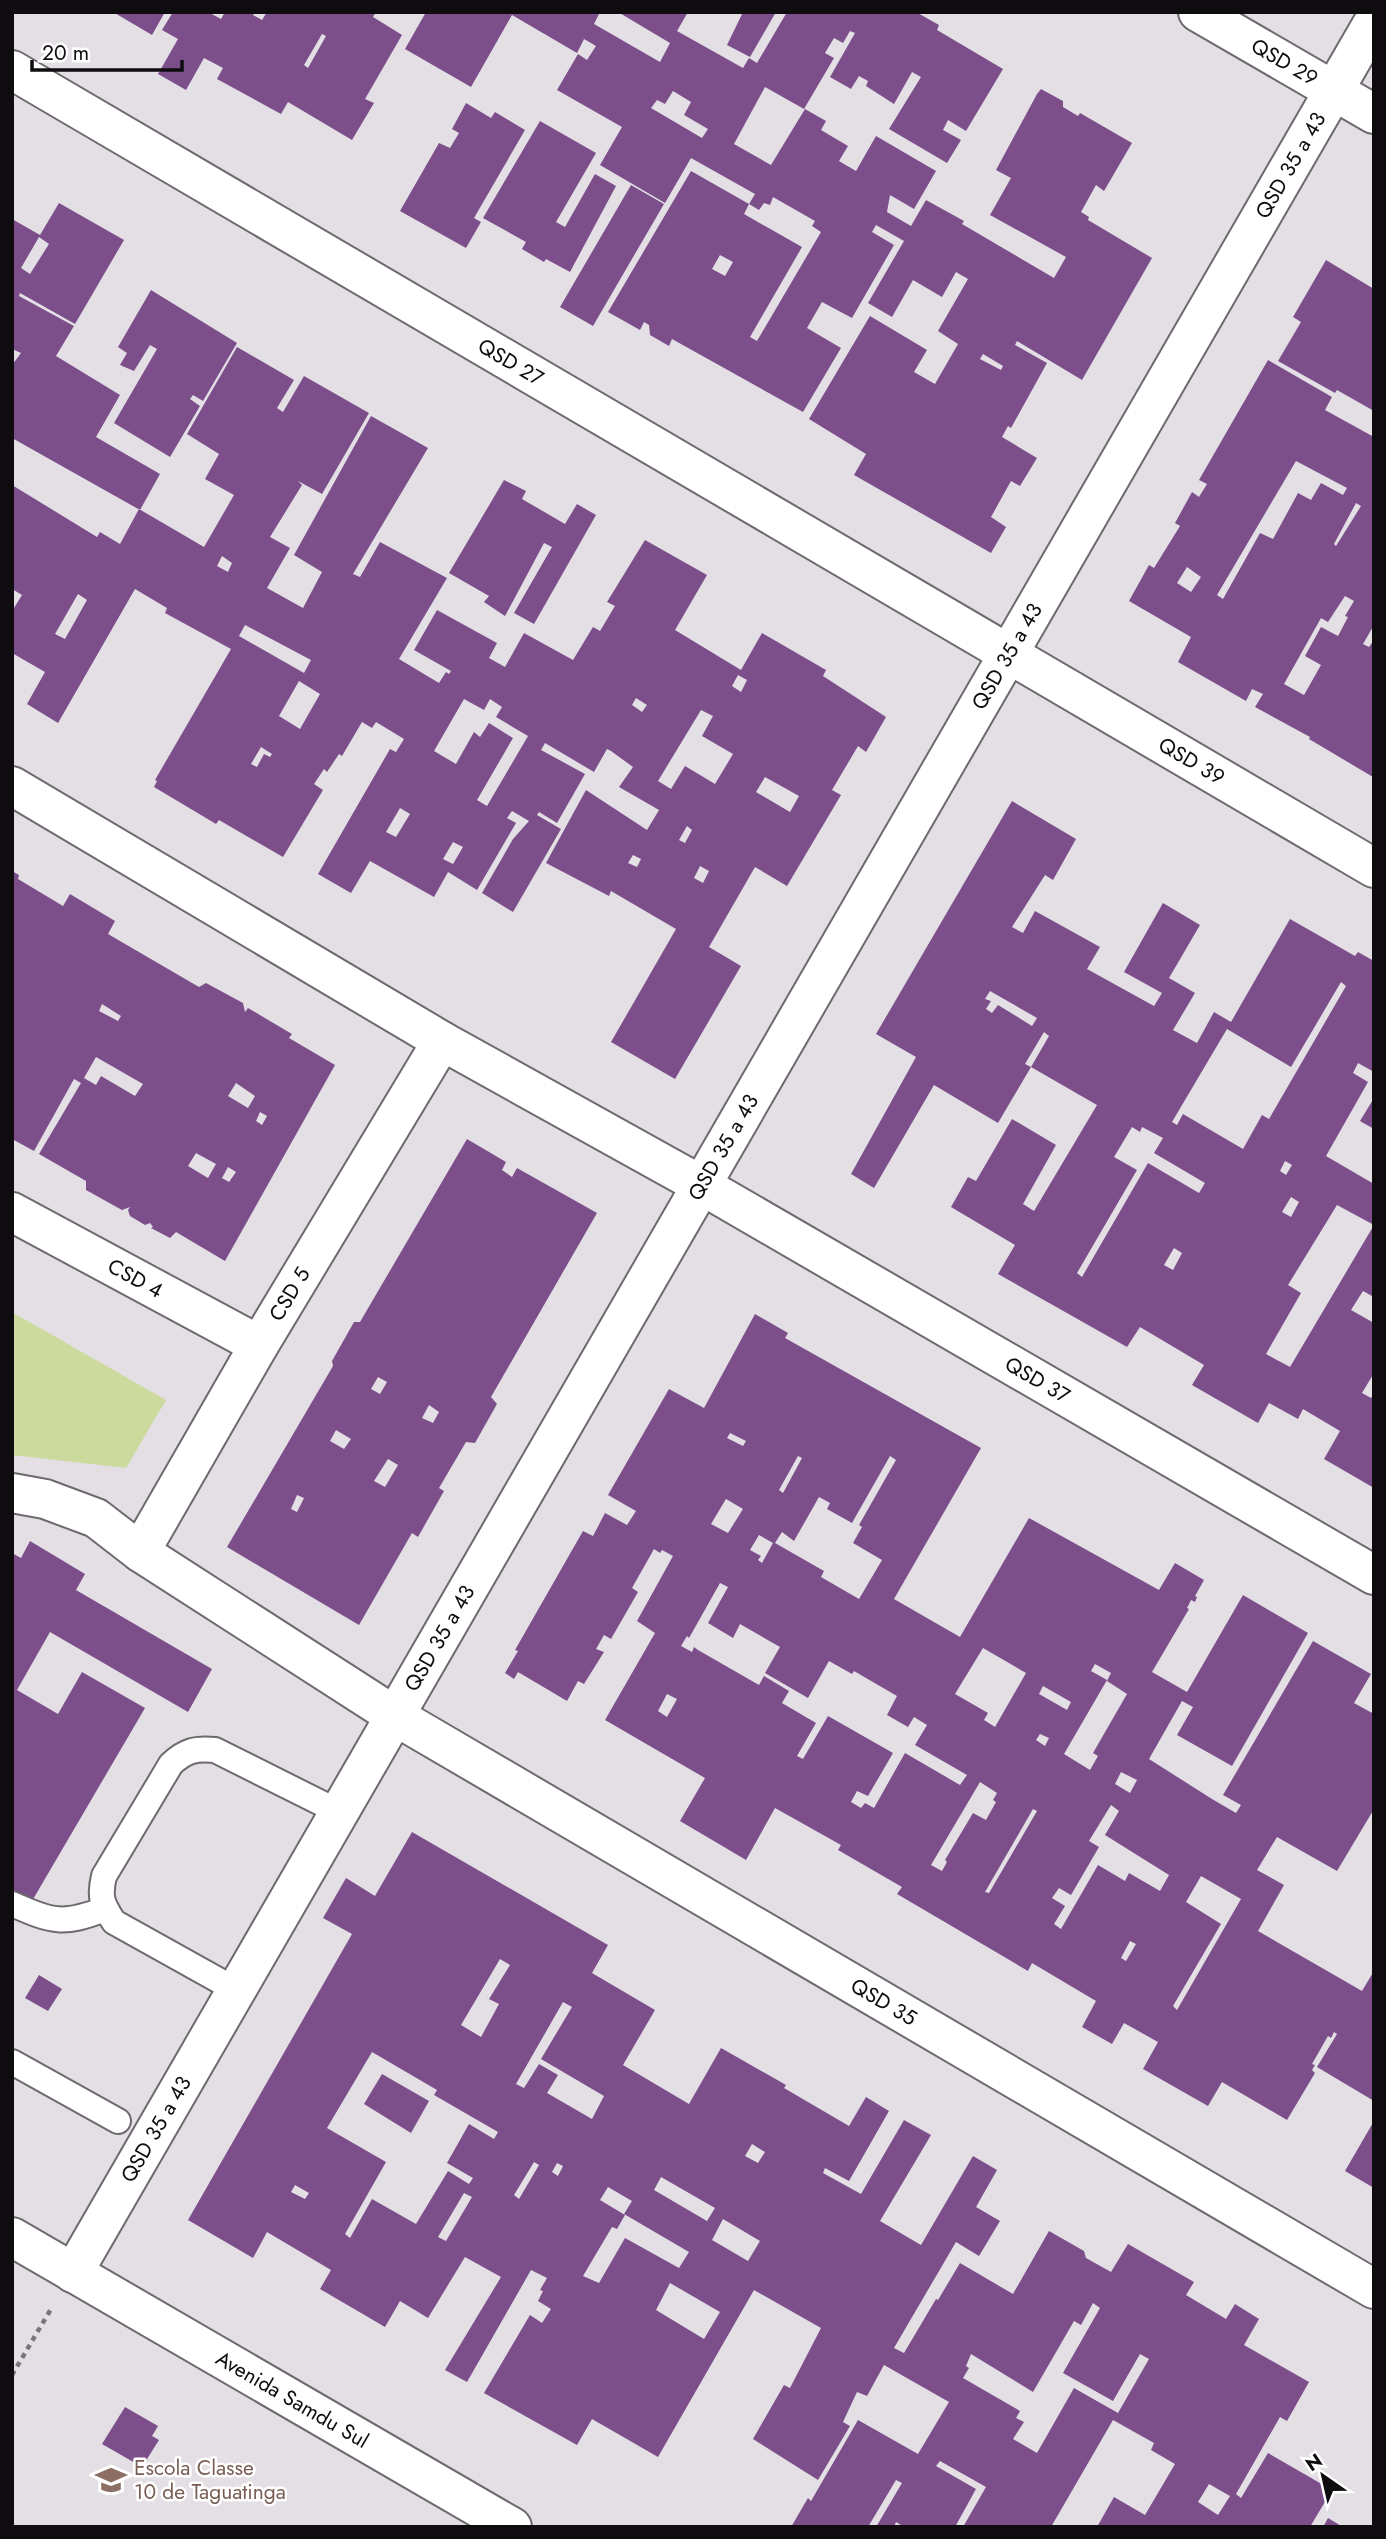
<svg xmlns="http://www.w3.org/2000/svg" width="1386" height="2539" font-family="Jost,sans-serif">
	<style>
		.green { fill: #ccda9d }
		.building { fill: #7c4f8b; fill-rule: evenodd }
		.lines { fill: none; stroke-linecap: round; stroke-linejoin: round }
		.service-casing { stroke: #6d696e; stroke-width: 28 }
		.minor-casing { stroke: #6d696e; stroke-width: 42 }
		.tertiary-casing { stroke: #6d696e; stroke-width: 42 }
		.path { stroke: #79767a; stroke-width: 4.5; stroke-dasharray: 5 5; stroke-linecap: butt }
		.service { stroke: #fff; stroke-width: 24 }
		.minor { stroke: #fff; stroke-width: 38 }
		.tertiary { stroke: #fff; stroke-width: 38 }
		.labels { text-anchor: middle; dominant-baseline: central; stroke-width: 5; stroke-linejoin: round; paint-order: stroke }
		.street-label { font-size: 21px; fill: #0e0c0e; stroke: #fff }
		.education-label { font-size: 21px; fill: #785e54; stroke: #fff; text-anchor: start }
	</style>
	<rect width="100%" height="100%" fill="#e3dfe5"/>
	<path class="green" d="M12,1312l154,88 -40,68 -114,-13z"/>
	<path class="building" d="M113,12h52l-13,23z
		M173,12h35l13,7 4,-7h30l-2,3 9,5 5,-8h109l-3,5 29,18 -37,64 9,4 -22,37 -64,-38 -7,12 -64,-35 6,-11 -19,-10 -18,32 -28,-16 20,-35 -16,-9zM322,34l4,2 -18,32 -4,-3z
		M426,12h174l-6,12 66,38 10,-19 -52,-31h70l-11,19 66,37 6,-10 8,5 30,-51h129l23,13 -2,5 66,39 -37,62 -18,-11 -5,10 18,10 -14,23 -58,-34 32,-52 -9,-5 -18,32 -28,-18 2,-5 -9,-5 -8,13 -21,-12 25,-44 -5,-2 -7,12 -9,-5 -9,15 9,5 -30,51 -39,-22 -31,57 37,21 34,-56 21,12 -5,9 27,16 -9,15 17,10 20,-35 60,35 -22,38 -24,-14 -3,17 24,14 15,-26 38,21 -2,3 92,54 12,-21 -76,-42 21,-37 -15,-8 41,-76 4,-5 22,12v6l15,9 2,-3 52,30 -28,48 -8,-6 -15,27 8,5 -1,3 64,38 -70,122 -65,-39 -2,4 32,18 -36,65 -3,-2 -6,11 35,21 -17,28 -9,-5 -20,36 15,10 -15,26 -137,-78 12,-21 -57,-35 61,-103 57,34 -13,22 21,12 23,-40 -20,-13 30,-52 -12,-7 -14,25 -29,-17 -21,37 -24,-14 36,-62 -28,-16 -4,7 22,13 -42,73 -30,-16 -15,26 34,20 -38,64 -131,-73 -3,7 -19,-11 -1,-10 -5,-3 -4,8 -32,-18 83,-141 58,33 -5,10 58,33 -52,90 7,4 64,-109 -9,-6 3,-5 -42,-24 -3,8 -6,-2 -5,7 -10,-6 6,-10 -64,-36 -26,45 -65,-38 22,-38 -65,-37 21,-36 9,6 9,-14 -12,-7 -7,14 -65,-38 -41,72 -66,-38zM673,91l18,11 -7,13 24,14 -6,9 -51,-30 6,-8 8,4zM720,255l13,7 -8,14 -13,-7zM983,354l20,12 -2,4 -21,-11z
		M743,12h33l-26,45 -23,-12z
		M466,103l25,15 4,-6 30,18 -51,88 7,4 -15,26 -66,-37 39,-68 11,5 9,-15 -7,-4z
		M540,121l56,32 -40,69 9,5 30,-53 21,12 -46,86 -24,-13 -2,3 -22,-13 4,-7 -43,-24z
		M631,185l33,19 -71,122 -33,-19z
		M59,203l65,37 -49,84 -55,-31 -1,3 55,30 -18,30 64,39 -24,42 64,37 -20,36 -128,-72v-68l2,-3 -2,-2 9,-12 -9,-4v-130l28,16zM39,237l10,7 -19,30 -9,-6z
		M1326,260l48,29v122l-37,-21 -2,3 -57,-32 23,-39 -8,-5z
		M151,290l86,53 -34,58 -10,-6 -3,4 10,7 -30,51 -56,-34 43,-74 -7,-4 -16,26 -14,-6 7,-12 -9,-6z
		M237,347l57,33 -17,28 6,4 21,-36 65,37 -47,81 -24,-13 4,4 -32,52 20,11 -23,40 36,20 19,-36 -28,-17 77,-139 57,32 -75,126 7,3 20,-35 67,36 -48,81 40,24 7,-11 3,2 2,-3 -37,-21 23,-40 60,33 -8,15 16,9 19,-34 49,27 20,-33 7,4 15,-25 -8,-4 38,-62 62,35 -32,55 66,40 21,-37 64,37 -3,6 63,41 -20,35 -8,-6 -26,44 9,5 -54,91 -32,-19 -46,80 32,19 -66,113 -64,-37 65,-113 -65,-38 -2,5 -63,-33 40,-73 61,40 12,-20 -40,-23 14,-20 -22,-16 -4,-2 -13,23 -49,-29 -4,7 44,24 -28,49 -18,-11 -2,3 24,14 -48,83 -31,-19 31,-54 16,-18 -17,-10 -5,7 9,5 -39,67 -29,-18 -14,25 -64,-36 -19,32 -33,-19 72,-125 6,3 8,-13 -28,-17 -4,6 -10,-6 -20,34 -3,-2 -12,18 -3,-3 -10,15 9,6 -40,67 -64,-37 -3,4 -62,-37 3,-6 -2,-1 76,-131 -66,-36 2,-5 -32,-19 -77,134 -31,-19 18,-32 -33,-19v-46l2,1 8,-13 -10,-6v-104l85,52 3,-5 20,12 19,-35 65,38 30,-52 -29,-16 14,-25 -32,-20zM222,556l10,7 -4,9 -11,-6zM78,594l9,6 -22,39 -10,-5zM245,625l66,35 -7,13 -65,-37zM738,675l9,5 -6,12 -9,-6zM299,681l21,13 -20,35 -21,-13zM636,698l11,7 -5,7 -10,-7zM464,699l20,11 6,-11 12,8 -6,10 32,19 -41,70 -10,-6 36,-62 -24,-15 -9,14 -6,-5 -18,32 -22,-13zM701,710l12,6 -11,20 31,18 -18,30 -30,-18 -14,23 -13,-8zM261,747l11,7 -2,3 -6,-3 -7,13 -6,-3zM765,777l34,19 -9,16 -34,-20zM400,808l10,6 -14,23 -10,-5zM687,826l5,4 -7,13 -6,-3zM453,842l10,5 -10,17 -10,-5zM633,855l8,4 -4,8 -9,-4zM700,866l9,5 -6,12 -9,-5z
		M1268,360l64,37 -7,13 49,27v171l-2,3 2,14 -11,19 6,3 5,-7 -1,137 -64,-38 1,-2 -55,-30 8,-13 -11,-5 -6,12 -68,-39 13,-25 -62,-36 20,-36 5,3 26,-42 -5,-3 17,-31 7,5 8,-13 -8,-4zM1296,461l51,27 -4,7 -22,-12 -10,17 -13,-7 -25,46 -13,-6 -37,66 -6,-4zM1356,503l5,3 -25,40 -2,-2zM1187,567l14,10 -10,15 -14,-9zM1345,596l9,5 -9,15 3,1 -10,19 -17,-9 -16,29 16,9 -17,30 -20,-11 37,-66 7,4z
		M504,480l22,11 -4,8 43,25 12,-20 19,11 -62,109 -20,-11 38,-66 -8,-4 -39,73 -21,-14 5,-6 -40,-23z
		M1012,801l64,38 -23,41 -8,-5 -33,52 11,6 12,-22 65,36 -13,22 67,37 8,-13 -38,-21 39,-69 37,22 -31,53 26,15 -22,37 24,13 17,-31 17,10 59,-103 65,37 3,-4 16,9v111l-16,-9 -5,10 15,9 -42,74 48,28v109l-2,3 -9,-5 -12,19 23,13v50l-12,20 9,5 3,-5v95l-50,-29 16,-28 -37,-22 -5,10 -29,-16 -11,20 -66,-38 12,-20 -64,-38 -13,20 -129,-73 17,-29 -64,-38 17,-30 8,4 36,-62 44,26 -33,59 11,7 63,-106 -66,-38 18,-31 -5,-4 -19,32 6,3 -33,56 -64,-38 -60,103 -23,-14 65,-117 -40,-23zM1341,982l5,4 -77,133 -7,-4 -19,34 -60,-35 -6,11 -5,-3 55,-93 64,38zM990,991l47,27 -5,8 -34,-21 -6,8 -6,-4 5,-8 -6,-2zM1132,1127l8,5 2,-5 21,11 -9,15 51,30 -6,10 -51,-30 -66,114 -5,-4 60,-103 -23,-13zM1285,1161l7,4 -6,10 -6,-4zM1291,1197l8,5 -8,15 -9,-5zM1337,1205l37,20 -84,142 -24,-13 35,-61 -13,-8zM1174,1248l8,5 -9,17 -9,-5z
		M12,871l7,4 -1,4 45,27 7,-12 45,27 -7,13 91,53 7,-4 37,20 2,9 3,-4 44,26 -3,4 46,27 -110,196 -49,-29 -6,6 -19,-10 2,-1 -3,-4 -5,2 -15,-9 -2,-6 2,-3 -8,3 -36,-20v-9l-47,-27 42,-71 -7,-4 -40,72 -22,-12zM102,1004l19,12 -3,5 -19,-10zM96,1057l47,27 -8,12 -34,-20 -5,9 -12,-7zM236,1083l19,13 -7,12 -20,-12zM260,1112l7,4 -5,9 -6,-4zM196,1153l20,11 -8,14 -20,-12zM228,1167l8,5 -7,10 -7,-4z
		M1374,1098v31l-14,-8z
		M467,1139l39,23 -4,8 10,7 5,-9 80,45 -106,184 6,7 -22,39 -9,-1 -27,46 5,3 -26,46 -6,-4 -53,92 -132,-78 106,-181 -1,-5 22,-39h6zM378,1377l9,5 -7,12 -9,-5zM429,1405l10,7 -6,11 -11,-5zM336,1430l15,9 -7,10 -14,-8zM388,1459l10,6 -13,22 -11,-6zM297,1495l7,3 -7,14 -6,-3z
		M755,1314l33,19 -3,5 196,110 -87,151 66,38 69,-119 130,72 16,-27 29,17 -9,16 2,1 -2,5 -4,-2 -4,8 2,1 -37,63 35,20 56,-97 65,38 -76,133 -55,-31 16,-28 -11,-6 -33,58 63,40 24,14 5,-8 -18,-10 90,-154 58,33 -17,29 20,11v95l-37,62 -60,-34 -20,33 27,15 -26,46 104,60 12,-20v130l-57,-34 20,-33 -3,-2 -3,6 -3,-2 -16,28 3,1 -3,5 3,3 -28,47 -65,-38 -14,24 -65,-37 15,-27 -34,-19 -12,21 -30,-17 14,-26 -64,-38 -4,8 -131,-77 5,-7 -64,-37 3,-5 -66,-37 -29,52 -66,-39 25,-43 -100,-58 50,-87 -18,-12 36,-65 -11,-6 -2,3 -6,-4 -22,39 6,4 -27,47 -7,-4 -8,14 8,3 -20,32 -6,-3 -11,20 -49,-29 -4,7 -9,-6 13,-22 -3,-1 68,-119 10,5 12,-23 22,12 9,-14 -28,-16 61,-106 35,19zM730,1433l16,8 -3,5 -16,-8zM798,1456l4,2 -19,35 -4,-3zM890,1456l6,4 -37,65 3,2 -9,16 29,17 -23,39 -38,-22 3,-6 -49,-28 7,-11 12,9 25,-44 11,6 -3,6 25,14zM726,1499l17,10 -15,24 -17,-9zM759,1535l14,8 -11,20 -4,-3 3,-4 -11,-6zM720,1583l8,4 -20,36 25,15 7,-14 40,23 -15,26 43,25 21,-37 23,13 2,-3 43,25 -10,19 21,12 6,-10 13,8 -12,20 52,30 -7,10 -55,-32 -31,55 -9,-5 -4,5 -10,-6 6,-11 11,5 25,-43 -65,-37 -25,43 -6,-3 19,-33 -34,-20 7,-12 -25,-15 -5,9 -61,-35 -4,-3 -2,5 -11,-6 6,-10 2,2zM983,1648l43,25 -31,54 -11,-7 4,-7 -33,-19zM1095,1664l16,9 -4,8 20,13 -34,59 5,3 -8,14 -26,-16 43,-74 -16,-9zM1043,1686l28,16 -4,8 -28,-16zM667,1694l10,5 -10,18 -9,-6zM1040,1734l9,4 -4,8 -9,-6zM1121,1772l16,8 -7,13 -15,-9zM980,1782l17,11 -4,7 3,2 -10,18 -13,-7 -28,47 2,2 -5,9 -11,-6zM1111,1805l8,6 -14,24 64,40 -9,16 -31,-18 -4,8 -27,-16 -37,64 -7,-5 11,-18 -13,-8 7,-10 12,7 28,-48 -10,-6zM1033,1809l4,2 -48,82 -4,-1zM1201,1876l40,23 -64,111 -4,-4 48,-82 -35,-22zM1130,1941l6,3 -10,17 -5,-3z
		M30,1541l55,33 -9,16 136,79 -24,43 -138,-80 -33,58 41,24 24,-42 63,36 -113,193 -20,-12v-336l9,5z
		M412,1832l196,113 -16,28 63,37 -32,55 66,39 32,-56 65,37 -2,3 65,38 17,-29 23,14 -40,70 -24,-13 -2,5 38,21 43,-74 27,15 -51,86 41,24 52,-89 24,14 -21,37 24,14 -21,35 -23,-14 -62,106 10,5 32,-54 2,1 22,-37 53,31 36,-63 35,20 2,7 25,14 17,-28 66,38 -8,13 40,24 9,-15 24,15 -15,26 65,37 -22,39 -7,-4 -44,77 5,4 27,-45 64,37 -22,37h-213l17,-30 31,18 30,-51 -24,-14 3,-7 -41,-23 -62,107h-88l23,-40 -46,-26 -4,5 40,23 -21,38h-51l-8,-5 -2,5h-18l26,-44 -6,-3 -28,47h-77l17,-29 3,3 47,-81 60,34 31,-52 -65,-37 -17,31 -10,-4 -14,30 7,4 -32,54 -65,-41 31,-54 6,3 31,-60 -67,-38 -96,167 -66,-38 -15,26 -93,-52 46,-78 12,8 9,-14 -13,-8 5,-10 -3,-1 7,-12 -16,-8 -64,112 -22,-12 56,-93 -36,-20 -37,61 -28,-17 -15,26 -65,-38 11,-19 -64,-38 -14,26 -65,-38 164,-286 -29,-16 23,-40 29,18zM500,1959l10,6 -21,34 10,5 -18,33 -20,-12zM563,2002l9,5 -31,52 63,37 -12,23 -45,-26 11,-18 -19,-11 -15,24 -8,-4zM372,2052l65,38 -3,5 64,37 -4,7 -25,-15 -22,39 26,15 -4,6 -21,-13 -32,53 -44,-25 -22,39 -5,-4 41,-72 -59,-34zM752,2144l13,8 -7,11 -13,-7zM534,2162l5,3 -20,34 -5,-4zM557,2163l6,3 -5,10 -6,-4zM661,2177l54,31 -8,13 -53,-31zM295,2185l14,8 -4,6 -14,-7zM608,2187l24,14 -8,13 65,38 -10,16 -54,-30 -26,45 -16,-7 29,-49 5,2 8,-14 -25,-15zM464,2193l8,4 -26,44 -8,-4zM723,2219l37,22 -12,20 -36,-21zM670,2283l50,29 -16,27 -48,-29zM1093,2303l7,5 -37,65 50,28 27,-47 9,5 -31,54 -44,-25 -37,65 -24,-14 11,-17 -8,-4 4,-7 -57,-33 6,-10 -3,-2 5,-12 62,38 41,-71 7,4zM1209,2484l21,12 -12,19 -20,-13z
		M39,1975l23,14 -14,22 -23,-13z
		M382,2074l47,27 -18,32 -47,-29z
		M1374,2121v67l-29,-17z
		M125,2407l33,19 -6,10 7,4 -17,27 -40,-23z
		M1328,2518l15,9h-20z"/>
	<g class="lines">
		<defs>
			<path id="service" d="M12,1904c41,18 51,21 93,5
				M236,1990l-122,-68c-12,-18 -15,-25 -10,-46l67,-112c14,-13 24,-16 44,-14l124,62
				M12,2062l106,59"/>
			<g id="minor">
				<path id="s1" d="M1198,12l176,102"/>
				<path id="s2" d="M12,70l1362,798"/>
				<path id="s3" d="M12,786l430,255 259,144 673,390"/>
				<path id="s4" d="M12,1212l247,133"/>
				<path id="s5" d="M12,1493l33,6 51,19 44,34 255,164 979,573"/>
				<path id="s6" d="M140,1552l119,-207 183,-304"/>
				<path id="s7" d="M73,2273l1301,-2252"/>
			</g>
			<g id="tertiary">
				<path id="s8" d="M12,2237l500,290"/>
			</g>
		</defs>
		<use href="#service" class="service-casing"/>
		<use href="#minor" class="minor-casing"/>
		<use href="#tertiary" class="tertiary-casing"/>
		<path class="path" d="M12,2375l39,-66"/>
		<use href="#service" class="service"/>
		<use href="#minor" class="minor"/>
		<use href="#tertiary" class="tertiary"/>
	</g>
	<defs>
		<symbol id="school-bare" viewBox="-9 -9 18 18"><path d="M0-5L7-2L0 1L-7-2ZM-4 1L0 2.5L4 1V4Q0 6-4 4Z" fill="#8d6e63" stroke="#fff" stroke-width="2.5" paint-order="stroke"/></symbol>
	</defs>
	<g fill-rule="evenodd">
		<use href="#school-bare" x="89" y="2458" width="44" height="44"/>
	</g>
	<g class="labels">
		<g class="street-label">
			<text stroke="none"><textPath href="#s1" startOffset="100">QSD 29</textPath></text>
			<text stroke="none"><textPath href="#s7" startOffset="2434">QSD 35 a 43</textPath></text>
			<text stroke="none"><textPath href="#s2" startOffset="578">QSD 27</textPath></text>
			<text stroke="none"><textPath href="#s7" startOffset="1867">QSD 35 a 43</textPath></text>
			<text stroke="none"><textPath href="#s2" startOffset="1367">QSD 39</textPath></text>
			<text stroke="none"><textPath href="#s7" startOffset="1300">QSD 35 a 43</textPath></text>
			<text stroke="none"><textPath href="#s4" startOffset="140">CSD 4</textPath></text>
			<text stroke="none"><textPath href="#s6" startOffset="298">CSD 5</textPath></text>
			<text stroke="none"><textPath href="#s3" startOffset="1185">QSD 37</textPath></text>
			<text stroke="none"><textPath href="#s7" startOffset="733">QSD 35 a 43</textPath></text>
			<text stroke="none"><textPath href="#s5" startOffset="1013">QSD 35</textPath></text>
			<text stroke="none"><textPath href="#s7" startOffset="166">QSD 35 a 43</textPath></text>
			<text stroke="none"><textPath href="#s8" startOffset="324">Avenida Samdu Sul</textPath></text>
		</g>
		<g class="education-label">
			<text x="134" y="2468">Escola Classe<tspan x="134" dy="24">10 de Taguatinga</tspan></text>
		</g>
	</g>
	<rect width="1386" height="2539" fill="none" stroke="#0e0c0e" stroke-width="28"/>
	<g transform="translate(1323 2476) rotate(326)" stroke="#ffffff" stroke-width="5" paint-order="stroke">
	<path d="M0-5L12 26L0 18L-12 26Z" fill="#0e0c0e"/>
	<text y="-10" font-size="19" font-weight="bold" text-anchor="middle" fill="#0e0c0e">N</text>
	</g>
	<path d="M32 60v10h150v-10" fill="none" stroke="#0e0c0e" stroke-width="3.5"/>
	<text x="42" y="60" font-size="21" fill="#0e0c0e" stroke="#ffffff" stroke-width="5" paint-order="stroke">20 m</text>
</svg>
